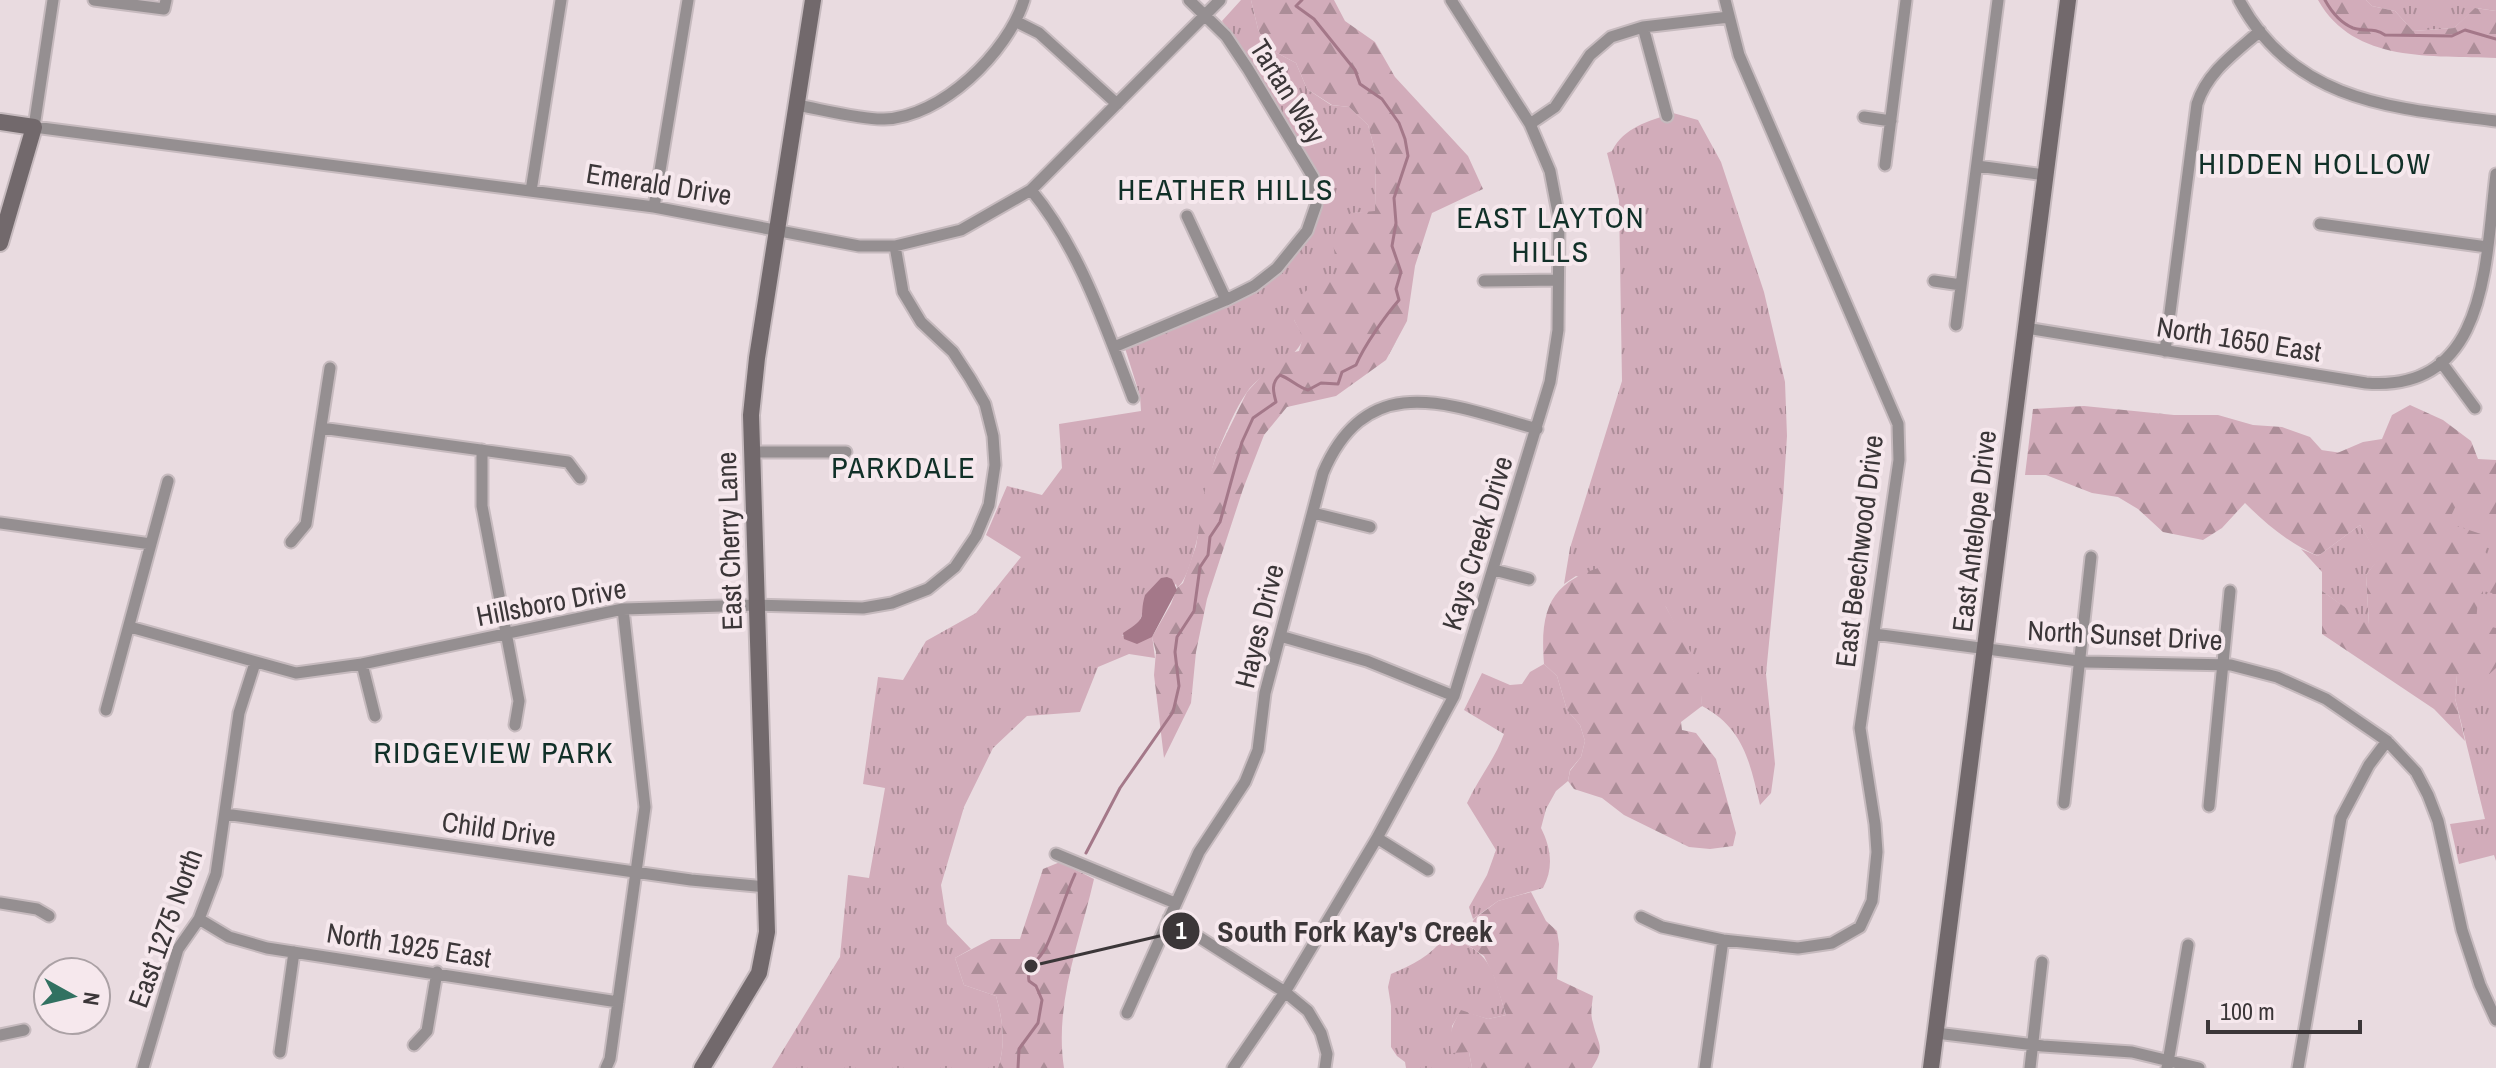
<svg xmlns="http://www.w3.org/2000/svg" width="2496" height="1068" font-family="'Archivo Narrow',sans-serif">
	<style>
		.grass { fill: url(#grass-tufts) }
		.forest { fill: url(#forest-firs) }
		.water { fill: #a47889 }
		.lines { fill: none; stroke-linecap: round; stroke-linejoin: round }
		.stream { stroke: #a47889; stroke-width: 3 }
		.street-casing { stroke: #c6babe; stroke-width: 15 }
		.secondary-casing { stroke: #c6babe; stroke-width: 20 }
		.street { stroke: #958f91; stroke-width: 11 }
		.secondary { stroke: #72696c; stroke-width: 16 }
		.labels { text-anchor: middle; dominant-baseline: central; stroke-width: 8; stroke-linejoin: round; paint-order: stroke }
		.street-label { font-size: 28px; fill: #3b3638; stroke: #f6e8ed }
		.neighbourhood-label { font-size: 30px; letter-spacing: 2px; fill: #113028; stroke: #f6e8ed }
		.leader { fill: none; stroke: #3b3638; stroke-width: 3 }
		.callout-dot { fill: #3b3638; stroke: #f6e8ed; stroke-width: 3 }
		.mark-label { font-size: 24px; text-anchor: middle; font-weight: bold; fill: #fff }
		.callout-label { font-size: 30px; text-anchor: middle; font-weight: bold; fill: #3b3638; stroke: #f6e8ed; stroke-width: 8; stroke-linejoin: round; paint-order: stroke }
	</style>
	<defs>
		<pattern id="grass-tufts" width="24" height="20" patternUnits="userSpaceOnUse" patternTransform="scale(2)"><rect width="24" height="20" fill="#d2acba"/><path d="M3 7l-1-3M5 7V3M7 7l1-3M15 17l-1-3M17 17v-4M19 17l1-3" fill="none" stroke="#ac8d98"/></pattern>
		<pattern id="forest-firs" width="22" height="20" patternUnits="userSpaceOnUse" patternTransform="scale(2)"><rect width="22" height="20" fill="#d2acba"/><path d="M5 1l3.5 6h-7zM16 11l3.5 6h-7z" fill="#ac8d98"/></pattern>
	</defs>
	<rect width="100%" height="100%" fill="#e9dbe0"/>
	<path class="grass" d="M1241,0h10l7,29 8,18 30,16 11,26 24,16 18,2 19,18 8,29 -1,58 -24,1 -6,66 -51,41 10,17c-9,26 -41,32 -57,55 -12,17 -22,42 -30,61 -12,31 -20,119 -40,135l-1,-4 -32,24 -5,15 -17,13 30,-1 3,23 -26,-4 -31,13 -18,45 -53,4 -34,32 -29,59 -23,78 6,39 24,25 -16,9 9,27 32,11c7,25 10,48 2,72h-226l68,-111 8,-82 21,3 16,-90 -22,-4 15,-107 25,3 23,-39 50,-28 45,-56 -35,-22 21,-49 35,9 20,-27 -3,-44 82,-13 -1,-15 -16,-51 145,-68 45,-49 7,-29v-17l-56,-97 -43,-64z
		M2366,0h130v11l-20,-3 -22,20 -41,3 -18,-20 -23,-5z
		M1673,113l25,7 23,42 43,130 21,90 2,54 -4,62 -17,176 9,90 -4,29 -11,12c-10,-42 -16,-77 -58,-99 -2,-44 -18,-61 -36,-99l-90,-31 -12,8 6,-36 52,-167 -3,-181 -12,-47 5,-2c12,-24 37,-30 61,-38z
		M2033,409l463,66v386l-2,-6 -35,9 -9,-40 35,-5 -30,-121 2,-24 19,2 -92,-177z
		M2360,525l20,33 -14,17 3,50 -47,-34v-19l-21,-23 17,7z
		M1544,664l13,12 10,34 13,15 5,16 -4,16 -11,13 -2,11 -12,10 -10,18 -5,19c10,20 13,40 2,60l-45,13 -25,18 -4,-12 18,-32 9,-25 -29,-47c11,-24 28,-44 37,-69l-40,-24 18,-37 28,12 12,-1 8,-12z
		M1445,937c48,13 48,35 61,78l-18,4 -27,-8 -9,15 -1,26h18l3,16h-66l-1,-6 -8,-6 -6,-9v-41l-3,-19 3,-13c22,-9 39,-18 54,-37z"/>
	<path class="forest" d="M1251,0h83l11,21 30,21 20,35 73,79 15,33 -51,24 -17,53 -8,55 -21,39 -50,36 -49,11 -23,28 -21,54 -36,110 -11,53 -5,51 -27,55 -10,-83 2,-23 -4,-15 19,-33 6,-16 6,-5 13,-37 9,-56 12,-37 30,-61 34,-37 18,-4 4,-14 -9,-17 4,-23 28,-21 19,2c-9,-13 -16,-35 -8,-51 2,-4 10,-10 14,-14l24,-2 1,-57 -8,-29 -19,-18 -17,-2 -25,-16 -11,-26 -30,-16 -8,-18z
		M2318,0h48l6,6 23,5 18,20 41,-3 21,-20 21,3v47c-63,-3 -142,6 -178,-58z
		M2410,405l33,15 28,21 7,18 18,1v62l-22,-5 -10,-15 -5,-3 -8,17 3,9 30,10v16l12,11v37l-4,-6 -9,-2 -5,8 -2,24 20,5v40l-11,10 -28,-3 -2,23 10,43 -31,-32 -112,-75v-43l47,33 -3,-49 13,-17 -19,-33 -42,31c-28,-12 -51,-31 -73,-53l-23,25 -19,12 -40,-8 -25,-23 -20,-12 -26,-4 -46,-18h-21l8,-66 51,-3 90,9h44l35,10 29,2 28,10 18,20 35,-15 19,-3 10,-24z
		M1616,563l50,44 28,51 7,23 1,25 -21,16 1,8 14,3 20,26 20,74 -3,13 -23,3 -21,-2 -65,-32 -22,-17 -28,-9 -6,-8 2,-10 11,-14 4,-16 -5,-16 -13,-15 -10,-34 -13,-12c-5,-63 11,-86 72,-101z
		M1060,862l34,17c-14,62 -40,124 -30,189h-66c8,-24 5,-47 -2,-72l-32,-11 -9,-27 36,-19h29l23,-70z
		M1531,892l15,29 11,10 2,13 -2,35 36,17c-1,9 -3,18 0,27 5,22 13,23 -1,45h-120l-3,-16 -18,1c-3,-18 1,-28 10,-43l27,9 18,-4 -12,-38 -10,-21 -21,-14 11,-23 24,-18z"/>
	<path class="water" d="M1167,577l5,2 5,11 -25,47 -15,7 -13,-5 -1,-6c27,-17 15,-14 22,-38l16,-17z"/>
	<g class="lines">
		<path class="stream" d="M2325,0c6,11 16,23 28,28 12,4 21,-1 32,7l67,1 13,-6 31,9
			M1086,853l34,-65 53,-76 6,-26 -4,-34 2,-15 17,-26 6,-44 8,-12 2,-18 10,-15 22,-80 11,-24 23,-16c-3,-11 -5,-19 4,-27 11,4 17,12 28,15l13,-7 17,1 4,-12 14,-7c8,-19 29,-49 43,-65l-3,-11 5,-17 -9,-26 4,-23 -2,-25 14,-42 -3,-17 -6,-16 -17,-24 -22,-15 -5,-14 -41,-51 -18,-13 6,-6
			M1018,1068l1,-19 19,-26 4,-23 -6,-14 -7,-5c-3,-15 11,-21 17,-34 11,-23 18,-49 29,-73"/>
		<defs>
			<path id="street" d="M53,0l-19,127 620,80 205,39h36l66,-16 70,-40 189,-190
				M94,0l70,9 2,-9
				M2239,0c55,103 155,108 257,121
				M1017,22l22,11 78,71
				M1643,27l24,89
				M797,105c23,4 66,15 87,14 57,-1 124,-67 140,-119
				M1864,117l27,4
				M1530,124l25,-17 35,-52 21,-18 32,-10 86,-10
				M1885,165l21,-165
				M1977,166l68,9
				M1031,190c49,59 74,136 102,208
				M531,191l30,-191
				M654,207l34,-207
				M1187,216l39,84
				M2320,224l167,23
				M1484,281l74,-1
				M1934,281l27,4
				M1956,325l42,-325
				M2026,328l340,55c123,10 119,-123 130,-209
				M1114,347l112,-47 28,-14 23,-18 30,-37 9,-26 -3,-28 -65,-108 -22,-33 -37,-36
				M2165,351l32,-247c10,-32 38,-51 63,-73
				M2441,362l34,46
				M321,428l247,34 12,16
				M482,450v56l37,195 -4,24
				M752,452h94
				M1313,513l57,14
				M0,523l151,21
				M291,542l15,-18 24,-156
				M1494,570l35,9
				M130,627l166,46 66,-9 261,-55 134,-4 106,3 29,-5 36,-14 27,-22 21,-31 13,-31 6,-40 -2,-29 -8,-32 -15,-26 -17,-26 -32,-30 -18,-30 -8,-46
				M1874,634l212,28 145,3 46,12 49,22 61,42 29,31 12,23 10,26 24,109 18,55 16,35
				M1280,636l87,25 87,35
				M362,664l13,52
				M106,710l62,-229
				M2064,803l27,-246
				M2209,806l21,-215
				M225,814l466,66 76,7
				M1377,838l51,32
				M1056,854l119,49
				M0,903l37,6 12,7
				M1641,917l21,10 61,13 75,8 34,-5 28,-16 12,-26 5,-49 -2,-28 -15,-96 39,-268 -1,-36 -159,-369 -14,-55
				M1169,918l116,74 23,19 13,22 6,21 -2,14
				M199,919l30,18 38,11 351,54
				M1127,1013l72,-161 46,-70 13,-32 7,-57 58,-220c45,-106 128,-68 214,-44
				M1936,1033l107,13 89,6 67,16
				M0,1035l24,-5
				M414,1045l13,-14 10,-59
				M280,1052l14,-100
				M143,1068l35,-119 21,-30 17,-45 23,-161 16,-50
				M606,1068l4,-9 35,-252 -22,-198
				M1233,1068l52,-76 92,-154 77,-142 96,-314 8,-52 1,-112 -9,-47 -20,-47 -79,-124
				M1705,1068l18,-128
				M2030,1068l12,-106
				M2167,1068l21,-123
				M2298,1068l43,-250 28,-53 18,-24"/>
			<path id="secondary" d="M0,122l34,5 -34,116
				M702,1068l57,-95 8,-41 -16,-517 6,-57 56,-358
				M1931,1068l137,-1068"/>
		</defs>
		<use href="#street" class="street-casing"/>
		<use href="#secondary" class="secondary-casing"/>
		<use href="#street" class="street"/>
		<use href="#secondary" class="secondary"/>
	</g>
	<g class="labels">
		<g class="street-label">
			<text transform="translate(1288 91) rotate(58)">Tartan Way</text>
			<text transform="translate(659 184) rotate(9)">Emerald Drive</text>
			<text transform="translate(2239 339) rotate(9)">North 1650 East</text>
			<text transform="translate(1974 531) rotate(-83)">East Antelope Drive</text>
			<text transform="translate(729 541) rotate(-92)">East Cherry Lane</text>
			<text transform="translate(1477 543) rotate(-73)">Kays Creek Drive</text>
			<text transform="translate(1859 551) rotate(-83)">East Beechwood Drive</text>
			<text transform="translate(551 602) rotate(-11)">Hillsboro Drive</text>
			<text transform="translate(1259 626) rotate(-76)">Hayes Drive</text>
			<text transform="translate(2125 635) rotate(3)">North Sunset Drive</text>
			<text transform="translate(499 829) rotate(8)">Child Drive</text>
			<text transform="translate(165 928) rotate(-70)">East 1275 North</text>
			<text transform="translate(409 945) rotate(9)">North 1925 East</text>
		</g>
		<g class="neighbourhood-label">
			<text x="2315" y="163">HIDDEN HOLLOW</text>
			<text x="1226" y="189">HEATHER HILLS</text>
			<text x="1551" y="217">EAST LAYTON<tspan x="1551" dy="34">HILLS</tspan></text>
			<text x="904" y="467">PARKDALE</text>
			<text x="494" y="752">RIDGEVIEW PARK</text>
		</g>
	</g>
	<path class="leader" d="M1031 966L1181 931"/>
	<g class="callout-dot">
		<circle cx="1031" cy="966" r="8"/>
		<circle cx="1181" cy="931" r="20"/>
	</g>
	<g class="mark-label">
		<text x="1181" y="939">1</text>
	</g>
	<g class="callout-label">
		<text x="1355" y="942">South Fork Kay's Creek</text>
	</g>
	<g transform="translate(72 996) rotate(98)"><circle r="38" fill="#f6e8ed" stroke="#aba1a5" stroke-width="2"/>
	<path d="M0-6L14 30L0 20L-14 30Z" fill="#317161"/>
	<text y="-12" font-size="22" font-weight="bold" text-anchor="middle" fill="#3b3638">N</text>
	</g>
	<path d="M2208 1020v12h152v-12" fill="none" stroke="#3b3638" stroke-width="4"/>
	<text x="2220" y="1020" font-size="24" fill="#3b3638" stroke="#f6e8ed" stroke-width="6" paint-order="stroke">100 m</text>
</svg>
